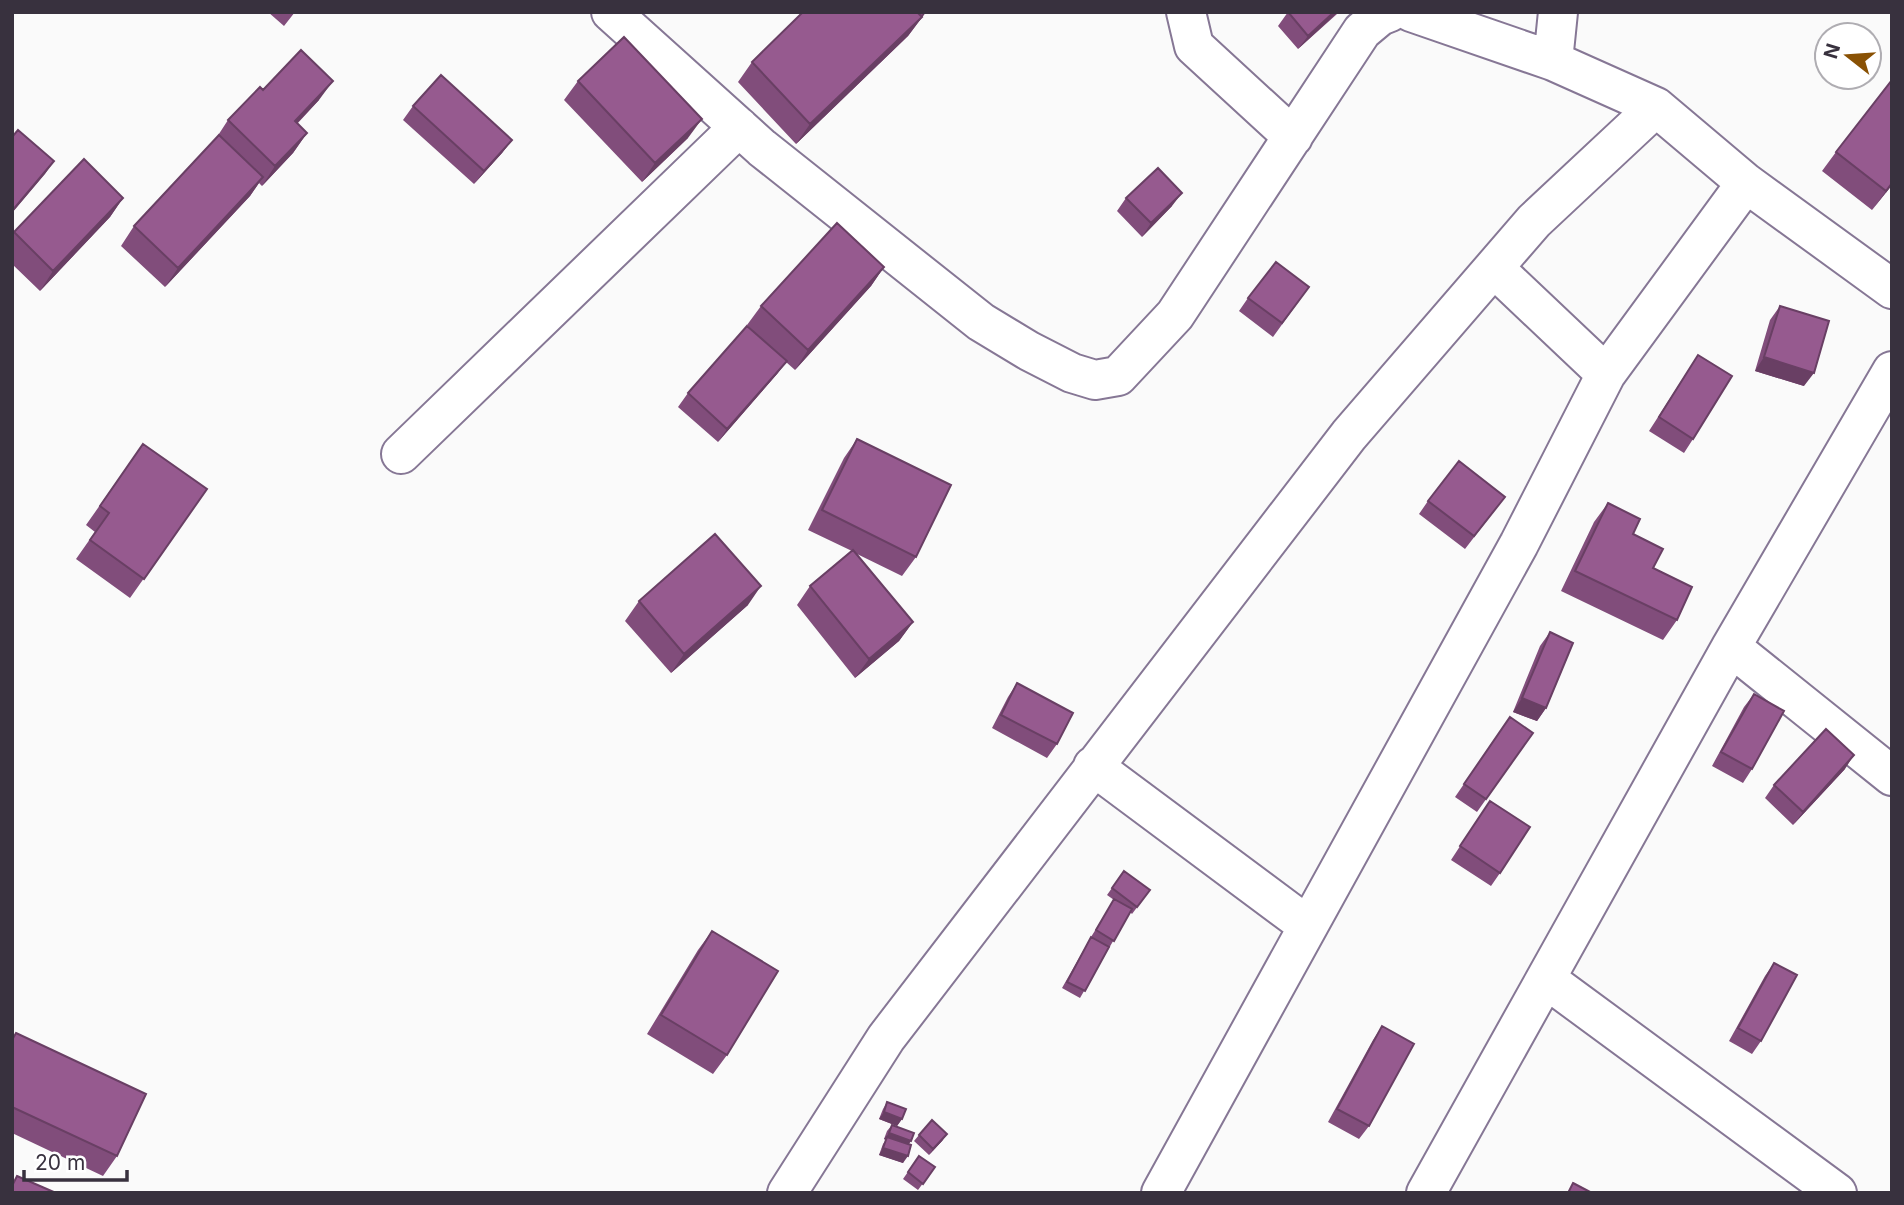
<svg xmlns="http://www.w3.org/2000/svg" width="1904" height="1205" font-family="Inter,sans-serif">
	<style>
		.lines { fill: none; stroke-linecap: round; stroke-linejoin: round }
		.street-casing { stroke: #867795; stroke-width: 42 }
		.street { stroke: #fff; stroke-width: 38 }
		.wall { fill: #814d7b }
		.shaded-wall { fill: #693f64 }
		.building { fill: #965a8f; stroke: #693f64; stroke-width: 2 }
	</style>
	<rect width="100%" height="100%" fill="#fafafa"/>
	<g class="lines">
		<defs>
			<path id="street" d="M611,12l151,136 219,174 48,29 43,22 23,7 23,-4 57,-61 187,-284 18,-15 10,-4
				M1186,12l8,34 99,91
				M1411,12l142,49 103,46 90,76 146,106
				M1553,61l5,-49
				M1494,268l112,106
				M401,454l338,-327
				M1731,647l161,129
				M1093,766l215,160
				M1546,979l291,214
				M787,1193l99,-155 463,-603 185,-214 122,-114
				M1161,1193l358,-649 87,-170 140,-191
				M1426,1193l305,-546 161,-276"/>
		</defs>
		<use href="#street" class="street-casing"/>
		<use href="#street" class="street"/>
	</g>
	<path class="wall" d="M268,12h27l-11,14z
		M803,12h123l-18,24 -112,108 -58,-62 14,-20z
		M1288,12l49,2 -39,35 -20,-23z
		M578,81l110,57 -46,44 -78,-82z
		M263,90l56,10 -22,24 10,9 -14,20 -31,33 -3,-3 -9,13 -85,91 -44,-41 13,-20 81,-86 13,-20z
		M413,106l99,34 -10,13 -28,31 -71,-64z
		M1836,152l56,33 -20,25 -50,-39z
		M123,198l-13,19 -70,74 -28,-27v-29l2,-3z
		M1126,198l46,8 -30,31 -25,-26z
		M884,267l-13,19 -76,84 -9,-8 -9,12 -59,68 -40,-35 10,-14 66,-61 -7,-7 14,-19z
		M1309,287l-36,50 -34,-26 9,-13z
		M1780,306l24,80 -49,-15 15,-51z
		M1698,355l-5,84 -9,14 -35,-22z
		M857,439l59,118 -14,19 -45,-22 56,68 -14,19 -44,37 -58,-73 13,-19 42,-35 -44,-21 36,-72z
		M143,444l64,45 -77,109 -54,-39 19,-27 -9,-7z
		M1428,501l67,9 -30,39 -46,-35z
		M1608,503l25,31 20,34 24,52 -14,20 -102,-49 33,-69z
		M639,601l109,4 -77,68 -46,-52z
		M1550,632l-4,76 -9,13 -24,-9 27,-66z
		M1017,683l40,61 -10,14 -55,-30 16,-31z
		M1754,694l-2,75 -9,14 -31,-17 32,-59z
		M1510,717l23,16 -56,79 -22,-15z
		M1845,769l-52,56 -28,-27 9,-13z
		M1481,814l19,59 -9,13 -40,-26z
		M1124,871l26,19 -18,24 -2,-2 -50,86 -18,-10 29,-51 10,6 -10,-6 23,-37 -7,-5z
		M712,931l15,124 -14,19 -66,-40 51,-84z
		M1774,963l-13,78 -9,13 -23,-13 36,-65z
		M1382,1026l-13,100 -10,13 -31,-17 45,-82z
		M16,1033l101,123 -14,20 -91,-43v-95z
		M887,1102l15,17 -5,7 -18,-7 4,-10z
		M892,1125l17,20 -6,18 -24,-8 4,-11 3,-4 -2,-1 3,-8z
		M947,1134l-5,7 -13,14 -15,-14 5,-6z
		M919,1156l16,11 -17,23 -15,-11z"/>
	<path class="shaded-wall" d="M924,12h2l-18,24 -112,108 14,-20 109,-104z
		M1334,12h4l-40,37 10,-13z
		M333,81l-14,19 -38,40 14,-19z
		M702,119l-14,19 -46,44 13,-19z
		M307,133l-14,20 -31,33 13,-20z
		M512,140l-10,13 -28,31 10,-13z
		M54,161l-9,13 -33,39v-2z
		M263,177l-13,19 -85,91 13,-19z
		M1892,183v2l-20,25z
		M1182,193l-10,13 -30,31 9,-14z
		M123,198l-13,19 -70,74 13,-20z
		M884,267l-13,19 -76,84 13,-20z
		M1764,357l50,16 -10,13 -49,-15z
		M787,361l-10,13 -59,68 9,-13z
		M761,586l-13,19 -77,68 13,-19z
		M913,622l-14,19 -44,37 14,-19z
		M1522,698l24,10 -9,13 -24,-9z
		M1854,755l-9,14 -52,56 10,-13z
		M884,1112l18,7 -5,7 -18,-7z
		M889,1133l22,8 -4,6 -20,-10 -1,3 -2,-1z
		M947,1134l-5,7 -13,14 4,-6z
		M883,1148l25,8 -5,7 -24,-8z"/>
	<path class="building" d="M803,12h114l5,5 -112,107 -58,-62z
		M1288,12h46l-26,24z
		M624,37l78,82 -47,44 -77,-82z
		M301,50l32,31 -38,40 12,12 -32,33 -47,-46 32,-33 3,3z
		M441,75l71,65 -28,31 -71,-65z
		M1892,80v103l-6,8 -50,-39z
		M18,130l36,31 -42,50v-74z
		M219,135l44,42 -85,91 -44,-42z
		M84,159l39,39 -70,73 -39,-39z
		M1158,168l24,25 -31,30 -25,-25z
		M837,223l47,44 -76,83 -47,-44z
		M1276,262l33,25 -27,36 -34,-25z
		M1780,306l49,15 -15,52 -50,-16z
		M747,326l40,35 -60,68 -39,-36z
		M1698,355l34,21 -39,63 -34,-22z
		M857,439l94,46 -35,72 -94,-47z
		M143,444l64,45 -63,90 -54,-39 19,-27 -9,-7z
		M1459,461l46,36 -31,39 -46,-35z
		M1608,503l32,16 -7,15 30,15 -10,19 39,19 -15,33 -102,-49z
		M715,534l46,52 -77,68 -45,-53z
		M853,550l60,72 -44,37 -59,-73z
		M1550,632l23,11 -27,65 -24,-10z
		M1017,683l56,30 -16,31 -56,-29z
		M1754,694l30,17 -32,58 -31,-17z
		M1510,717l23,16 -47,66 -22,-15z
		M1826,729l28,26 -51,57 -29,-27z
		M1490,801l40,26 -30,46 -40,-27z
		M1124,871l26,19 -13,17 -25,-19z
		M1114,899l18,10 -18,32 -18,-11z
		M712,931l66,40 -51,84 -66,-40z
		M1091,937l18,10 -24,44 -18,-9z
		M1774,963l23,12 -36,66 -23,-13z
		M1382,1026l32,18 -45,82 -32,-17z
		M16,1033l130,61 -29,62 -105,-49v-67z
		M887,1102l19,7 -4,10 -18,-7z
		M932,1120l15,14 -14,15 -14,-14z
		M892,1125l22,8 -3,8 -22,-8z
		M887,1137l24,8 -3,11 -25,-8z
		M919,1156l16,11 -12,17 -15,-12z
		M17,1176l39,17h-44v-7z
		M1573,1183l19,10h-24z"/>
	<rect width="1904" height="1205" fill="none" stroke="#38313e" stroke-width="28"/>
	<g transform="translate(1848 56) rotate(287)"><circle r="33" fill="#ffffff" stroke="#afadb2" stroke-width="2"/>
	<path d="M0-5L12 26L0 18L-12 26Z" fill="#895104"/>
	<text y="-10" font-size="19" font-weight="bold" text-anchor="middle" fill="#38313e">N</text>
	</g>
	<path d="M24 1170v10h103v-10" fill="none" stroke="#38313e" stroke-width="3.5"/>
	<text x="35" y="1170" font-size="21" fill="#38313e" stroke="#ffffff" stroke-width="5" paint-order="stroke">20 m</text>
</svg>
